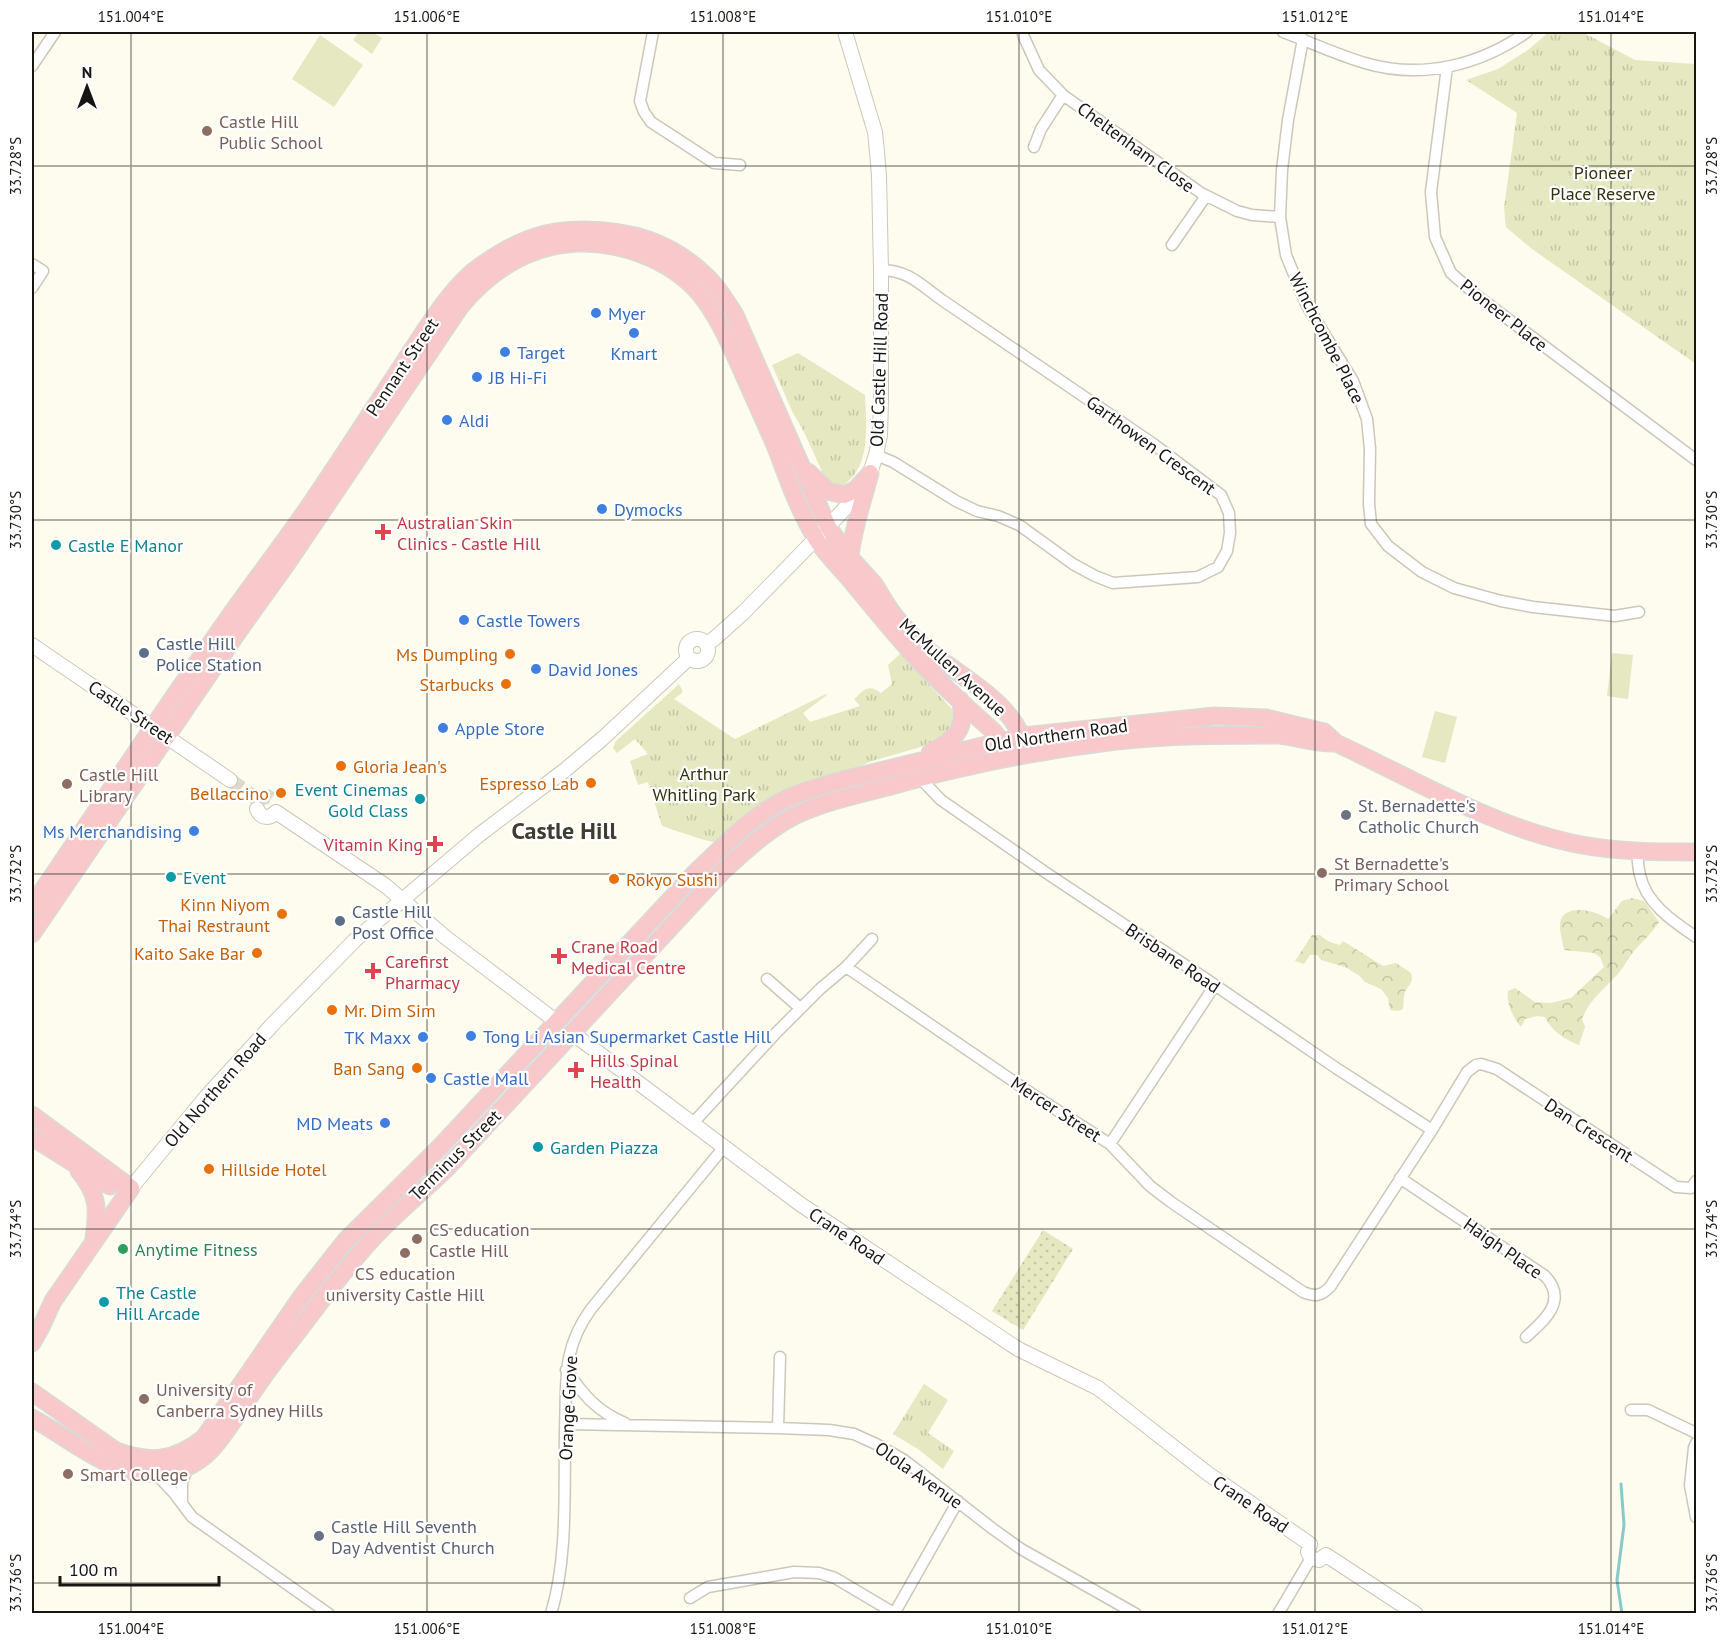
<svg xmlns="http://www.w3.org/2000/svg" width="1728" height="1645" font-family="'PT Sans',sans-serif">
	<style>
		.grass { fill: url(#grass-dots) }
		.forest { fill: url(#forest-crowns) }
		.park { fill: url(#park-tufts) }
		.pitch { fill: #e5e8c0 }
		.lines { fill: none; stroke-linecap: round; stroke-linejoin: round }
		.stream { stroke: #89c9cb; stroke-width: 3 }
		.tertiary-tunnel { stroke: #dcd9ce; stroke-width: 14; stroke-dasharray: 14 7; stroke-linecap: butt }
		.minor-casing { stroke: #ccc7ba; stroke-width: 13 }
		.tertiary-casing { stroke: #ccc7ba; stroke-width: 16 }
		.primary-casing { stroke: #dadad9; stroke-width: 19 }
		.minor { stroke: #fff; stroke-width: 10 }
		.tertiary { stroke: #fff; stroke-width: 14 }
		.primary { stroke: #f8c8ca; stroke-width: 16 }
		.ticks { fill: none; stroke: #181611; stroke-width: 1.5; stroke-opacity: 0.45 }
		.education-dot { fill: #8d6e63; stroke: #fff; stroke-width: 2 }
		.shop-dot { fill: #3f7fe0; stroke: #fff; stroke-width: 2 }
		.health-dot { fill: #e0444e; stroke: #fff; stroke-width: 2 }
		.culture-dot { fill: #0f9aa8; stroke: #fff; stroke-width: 2 }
		.service-dot { fill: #5c6f8a; stroke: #fff; stroke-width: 2 }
		.food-dot { fill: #e8710a; stroke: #fff; stroke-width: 2 }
		.worship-dot { fill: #6b7280; stroke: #fff; stroke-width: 2 }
		.leisure-dot { fill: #2e9e5b; stroke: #fff; stroke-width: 2 }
		.labels { text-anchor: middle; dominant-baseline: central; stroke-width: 4.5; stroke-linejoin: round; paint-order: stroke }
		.education-label { font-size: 18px; fill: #785e54; stroke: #fff; text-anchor: start }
		.street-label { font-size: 18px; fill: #181611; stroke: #fff }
		.park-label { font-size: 18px; fill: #32330c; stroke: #fff }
		.shop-label { font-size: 18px; fill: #366cbe; stroke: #fff; text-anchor: start }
		.health-label { font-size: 18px; fill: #be3a42; stroke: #fff; text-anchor: start }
		.culture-label { font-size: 18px; fill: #0d838f; stroke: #fff; text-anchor: start }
		.service-label { font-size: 18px; fill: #4e5e75; stroke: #fff; text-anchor: start }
		.food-label { font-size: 18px; fill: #c56008; stroke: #fff; text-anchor: end }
		.worship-label { font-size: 18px; fill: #5b616d; stroke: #fff; text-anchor: start }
		.leisure-label { font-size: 18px; fill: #27864d; stroke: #fff; text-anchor: start }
		.district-label { font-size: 24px; font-weight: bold; fill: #403c31; stroke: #fff }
		.neatline { fill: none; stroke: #181611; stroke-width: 2 }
		.ticks-label { font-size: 15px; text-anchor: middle; fill: #181611 }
	</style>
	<defs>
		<pattern id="grass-dots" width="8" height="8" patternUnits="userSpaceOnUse" patternTransform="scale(1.5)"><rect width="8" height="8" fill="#e5e8c0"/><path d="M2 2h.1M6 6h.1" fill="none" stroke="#c4c6a4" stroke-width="1.8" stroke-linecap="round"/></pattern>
		<pattern id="forest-crowns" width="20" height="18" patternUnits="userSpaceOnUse" patternTransform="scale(1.5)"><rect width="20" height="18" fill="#e5e8c0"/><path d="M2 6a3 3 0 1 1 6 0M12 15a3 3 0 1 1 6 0" fill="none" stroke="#c4c6a4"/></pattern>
		<pattern id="park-tufts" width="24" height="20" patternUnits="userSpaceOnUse" patternTransform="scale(1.5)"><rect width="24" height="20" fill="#e5e8c0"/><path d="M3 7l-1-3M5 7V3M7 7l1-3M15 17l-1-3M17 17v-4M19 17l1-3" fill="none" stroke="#c4c6a4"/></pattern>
	</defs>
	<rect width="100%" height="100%" fill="#fefbef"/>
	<path class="grass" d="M1043,1230l30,19 -50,81 -31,-19z"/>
	<path class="forest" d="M1632,898l12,3 15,21c-7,11 -16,19 -25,29 -6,7 -10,16 -16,23 -14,15 -29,26 -36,45l3,8 -6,18c-13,-5 -28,-14 -34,-28l-8,-1 -12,3 -4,8c-8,-9 -15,-24 -13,-36l7,-3 20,14 16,1 20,-5 33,-31 -4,-10 -6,-4 -30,-3c-1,-7 -4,-16 -4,-24 0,-24 35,-16 48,-7l14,-18z
		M1312,935h8c6,6 12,8 20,10l3,-4 40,25 13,-3 15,10c3,10 -2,11 -6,19 -2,5 -1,12 -2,17l-5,2 -8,-1 -2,-12 -7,-9 -16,-7 -5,-6 -15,-9 -24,-7 -4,-5h-7l-6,9 -9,-3z"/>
	<path class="park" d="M1549,32h33l53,28 61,4v300l-164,-115 -26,-22 -2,-19 13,-95 -51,-33 32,-11 30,-19z
		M798,353l67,42c1,29 7,73 -23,91h-7l-9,-6 -22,-48 -12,-21 -20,-46z
		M901,653l19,22 32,34 1,7 -1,14 -15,11 -13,5 -55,16 -155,80 -13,-3 -39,-13 -14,-44 -10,3 -8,-24 18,-7 -13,-15 -18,14 -4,-5 3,-7 63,-57 4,8 -9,7 61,40 91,-45 1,1 -24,18 7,9 50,-16 -6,-7c12,-10 13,-15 27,-6l11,-9 -4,-19z
		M924,1384l24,16 -20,33 26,18 -11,18 -25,-20 -25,-15z"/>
	<path class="pitch" d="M359,32h13l10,6 -10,16 -19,-14z
		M320,35l43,30 -29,42 -42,-28z
		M1612,653l21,2 -5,44 -21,-3z
		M1435,711l22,6 -12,46 -23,-6z"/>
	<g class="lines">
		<path class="stream" d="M1621,1484l3,41 -7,55 5,34"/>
		<path class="tertiary-tunnel" d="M230,780l29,20
			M259,800l8,-4 8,5"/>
		<defs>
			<path id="minor" d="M653,32l-13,69 4,11 7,10 63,41 26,2
				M1283,32c27,10 54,23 82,31 57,17 115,2 162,-31
				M1023,35l16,35 24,25 138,98 36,18 15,4 28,2
				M1303,39l-15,81 -6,50 -2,47 6,38 20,49 47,77 14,38 3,30 -1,55 2,20 17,22 34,26 32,16 47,13 32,6 82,9 24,-4
				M32,66l23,-34
				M1447,67l-16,125 4,45 16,36 29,25 216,162
				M1034,147l7,-18 22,-34
				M1172,245l34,-49
				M32,264l11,7 -11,17
				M876,455l17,7 63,39 21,10 21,5 21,9 54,39 22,12 18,7 85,-6 20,-10 9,-16 3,-18 -1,-20 -8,-18 -69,-52 -210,-143c-21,-15 -34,-30 -61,-30
				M920,778l21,22 104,72 161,107 130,89 96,62
				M1637,852c1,7 1,16 3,23 6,29 34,47 56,62
				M846,967l192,131 72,46 40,42 21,16 132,90c12,5 18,4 27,-5l102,-157 35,-58 9,-7 5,-1 16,5 179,118 15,1 5,-7
				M767,979l33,29
				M693,1123l82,-89 45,-45 26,-22 26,-28
				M1110,1144l105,-159
				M1400,1178l145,98c23,24 0,44 -19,61
				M566,1370c18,25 30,41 59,53
				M1631,1410h17l48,23
				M566,1424l212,4 51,2 25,4 22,10 28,16 89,69 28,20 115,65
				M778,1428l2,-71
				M1696,1443l-2,5 -4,37 6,32
				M156,1474l18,19 18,24 137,97
				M182,1502v-20l6,-15
				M690,1598l18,-11 86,-15 25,1 16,5 59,35
				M551,1614c17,-57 13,-123 14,-183 2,-48 -4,-81 26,-122l133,-162
				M894,1614l64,-113
				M1278,1614l33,-56"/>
			<path id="tertiary" d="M686 650a11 11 0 1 1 22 0a11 11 0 1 1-22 0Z
				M706,644l8,-5 30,-27 93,-95 13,-14 20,-30 6,-18 4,-20 1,-34v-131l-2,-94 -2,-24 -2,-20 -30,-100
				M32,645l198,135
				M257,809c4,10 13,10 19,3
				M276,812l110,74 59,51 112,85
				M572,1033l228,171 218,145 80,39 109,85 103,71
				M131,1188l75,-91 66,-72 83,-85 124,-105 86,-65 37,-31 87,-81
				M1310,1544l-2,8 3,6 8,2 7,-5
				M1326,1555l90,59"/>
			<path id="primary" d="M808,472l20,19 16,4 11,-5 14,-15
				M850,557c3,-30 13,-56 20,-84
				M930,753c24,-13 38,-23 30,-53
				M32,906c65,-95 128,-191 195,-286 28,-40 58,-78 85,-118 32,-47 62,-94 93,-141 20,-30 47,-76 77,-96 16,-11 34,-22 53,-28 15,-5 32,-7 48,-7 47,0 88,12 123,46 12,11 20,25 29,39l93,212c7,10 14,20 22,30 7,9 16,18 24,27 6,9 11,19 17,27 7,10 16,19 24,28 32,32 100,60 109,107
				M32,934l208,-305 48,-67 172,-255c31,-38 74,-65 125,-64 43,1 92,20 119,56 16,22 27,47 38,72 12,27 24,53 35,79 11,30 22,60 38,87 10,17 26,31 38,46 24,29 48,59 74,86 21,22 44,42 66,62l8,10 1,9
				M32,1115l99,73 -78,113 -12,26 -9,16
				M32,1137l78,49
				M79,1171c20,24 19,39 15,68
				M32,1392l84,59c35,13 58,10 88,-13l98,-142 44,-56 94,-93 256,-275c27,-25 53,-54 86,-71 16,-9 35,-13 53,-19l188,-46 163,-17 29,-3 51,2 58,14 12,11c80,37 159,86 246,102 38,7 76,7 114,7
				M32,1418c43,23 79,60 131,55 17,-1 33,-9 45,-20 11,-10 19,-24 28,-36 14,-21 27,-41 42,-60 31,-39 60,-81 94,-118 23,-25 49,-46 73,-69l278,-299c22,-20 44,-41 71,-55 31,-15 67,-22 100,-31 73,-20 147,-35 222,-44 54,-6 109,-6 163,-6 20,2 37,9 57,8"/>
		</defs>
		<use href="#minor" class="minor-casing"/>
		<use href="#tertiary" class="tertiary-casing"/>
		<use href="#primary" class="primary-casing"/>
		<use href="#minor" class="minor"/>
		<use href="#tertiary" class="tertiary"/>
		<use href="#primary" class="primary"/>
	</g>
	<path class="ticks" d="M131,32v1582M427,32v1582M723,32v1582M1019,32v1582M1315,32v1582M1611,32v1582M32,166h1664M32,520h1664M32,874h1664M32,1229h1664M32,1583h1664"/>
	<g class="education-dot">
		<circle cx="207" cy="131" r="6"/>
		<circle cx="67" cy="784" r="6"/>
		<circle cx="1322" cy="873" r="6"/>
		<circle cx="417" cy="1239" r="6"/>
		<circle cx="405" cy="1253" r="6"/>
		<circle cx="144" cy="1399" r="6"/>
		<circle cx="68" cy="1474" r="6"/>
	</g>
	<g class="shop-dot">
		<circle cx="596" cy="313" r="6"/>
		<circle cx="634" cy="333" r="6"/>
		<circle cx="505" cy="352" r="6"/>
		<circle cx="477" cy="377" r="6"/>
		<circle cx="447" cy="420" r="6"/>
		<circle cx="602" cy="509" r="6"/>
		<circle cx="464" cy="620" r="6"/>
		<circle cx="536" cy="669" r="6"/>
		<circle cx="443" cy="728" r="6"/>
		<circle cx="194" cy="831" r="6"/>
		<circle cx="471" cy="1036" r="6"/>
		<circle cx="423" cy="1037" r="6"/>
		<circle cx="431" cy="1078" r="6"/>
		<circle cx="385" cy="1123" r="6"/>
	</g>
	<g class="health-dot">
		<path d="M380 523h6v6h6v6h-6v6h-6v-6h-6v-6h6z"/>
		<path d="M432 835h6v6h6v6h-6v6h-6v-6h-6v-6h6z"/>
		<path d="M556 947h6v6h6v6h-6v6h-6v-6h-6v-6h6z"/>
		<path d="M370 962h6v6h6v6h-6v6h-6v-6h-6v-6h6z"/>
		<path d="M573 1061h6v6h6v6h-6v6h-6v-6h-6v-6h6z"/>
	</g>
	<g class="culture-dot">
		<circle cx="56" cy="545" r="6"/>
		<circle cx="420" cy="799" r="6"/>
		<circle cx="171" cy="877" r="6"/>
		<circle cx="538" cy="1147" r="6"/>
		<circle cx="104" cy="1302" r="6"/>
	</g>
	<g class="service-dot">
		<circle cx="144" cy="653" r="6"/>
		<circle cx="340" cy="921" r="6"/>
	</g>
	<g class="food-dot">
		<circle cx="510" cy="654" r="6"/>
		<circle cx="506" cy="684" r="6"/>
		<circle cx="341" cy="766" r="6"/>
		<circle cx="591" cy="783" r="6"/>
		<circle cx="281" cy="793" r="6"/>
		<circle cx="614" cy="879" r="6"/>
		<circle cx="282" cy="914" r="6"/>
		<circle cx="257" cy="953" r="6"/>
		<circle cx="332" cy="1010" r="6"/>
		<circle cx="417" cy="1068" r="6"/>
		<circle cx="209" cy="1169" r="6"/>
	</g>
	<g class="worship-dot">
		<circle cx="1346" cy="815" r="6"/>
		<circle cx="319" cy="1536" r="6"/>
	</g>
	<circle class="leisure-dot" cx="123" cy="1249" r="6"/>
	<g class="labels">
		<g class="education-label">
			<text x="219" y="121">Castle Hill<tspan x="219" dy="21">Public School</tspan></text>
			<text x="79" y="774">Castle Hill<tspan x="79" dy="21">Library</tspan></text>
			<text x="1334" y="863">St Bernadette's<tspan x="1334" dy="21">Primary School</tspan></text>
			<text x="429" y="1229">CS education<tspan x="429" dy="21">Castle Hill</tspan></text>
			<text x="405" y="1273" text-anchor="middle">CS education<tspan x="405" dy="21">university Castle Hill</tspan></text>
			<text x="156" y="1389">University of<tspan x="156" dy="21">Canberra Sydney Hills</tspan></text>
			<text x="80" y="1474">Smart College</text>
		</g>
		<g class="street-label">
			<text transform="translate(1136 147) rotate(36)">Cheltenham Close</text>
			<text transform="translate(1504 315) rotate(38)">Pioneer Place</text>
			<text transform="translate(1327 338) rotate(63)">Winchcombe Place</text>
			<text transform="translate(402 367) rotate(-56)">Pennant Street</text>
			<text transform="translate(879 370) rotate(-88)">Old Castle Hill Road</text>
			<text transform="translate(1151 445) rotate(36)">Garthowen Crescent</text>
			<text transform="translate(953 667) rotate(42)">McMullen Avenue</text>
			<text transform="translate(131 712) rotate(34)">Castle Street</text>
			<text transform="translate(1056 735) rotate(-8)">Old Northern Road</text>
			<text transform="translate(1173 958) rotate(34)">Brisbane Road</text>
			<text transform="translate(215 1090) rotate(-49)">Old Northern Road</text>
			<text transform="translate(1056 1109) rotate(33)">Mercer Street</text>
			<text transform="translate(1589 1130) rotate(33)">Dan Crescent</text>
			<text transform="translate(455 1155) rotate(-45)">Terminus Street</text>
			<text transform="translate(847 1236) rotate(34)">Crane Road</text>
			<text transform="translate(1503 1248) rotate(35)">Haigh Place</text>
			<text transform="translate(568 1408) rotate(-87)">Orange Grove</text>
			<text transform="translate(919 1475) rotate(35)">Olola Avenue</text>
			<text transform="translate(1251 1504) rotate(34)">Crane Road</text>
		</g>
		<g class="park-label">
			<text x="1603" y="172">Pioneer<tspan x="1603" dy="21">Place Reserve</tspan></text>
			<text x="704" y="773">Arthur<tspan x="704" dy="21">Whitling Park</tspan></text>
		</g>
		<g class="shop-label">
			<text x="608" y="313">Myer</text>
			<text x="517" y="352">Target</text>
			<text x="634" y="353" text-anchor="middle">Kmart</text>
			<text x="489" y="377">JB Hi-Fi</text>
			<text x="459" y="420">Aldi</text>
			<text x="614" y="509">Dymocks</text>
			<text x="476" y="620">Castle Towers</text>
			<text x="548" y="669">David Jones</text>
			<text x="455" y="728">Apple Store</text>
			<text x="182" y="831" text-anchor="end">Ms Merchandising</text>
			<text x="483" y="1036">Tong Li Asian Supermarket Castle Hill</text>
			<text x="411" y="1037" text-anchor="end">TK Maxx</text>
			<text x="443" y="1078">Castle Mall</text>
			<text x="373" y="1123" text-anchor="end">MD Meats</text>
		</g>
		<g class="health-label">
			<text x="397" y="522">Australian Skin<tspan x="397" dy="21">Clinics - Castle Hill</tspan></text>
			<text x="423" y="844" text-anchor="end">Vitamin King</text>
			<text x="571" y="946">Crane Road<tspan x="571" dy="21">Medical Centre</tspan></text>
			<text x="385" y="961">Carefirst<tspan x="385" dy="21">Pharmacy</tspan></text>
			<text x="590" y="1060">Hills Spinal<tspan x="590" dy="21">Health</tspan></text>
		</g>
		<g class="culture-label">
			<text x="68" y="545">Castle E Manor</text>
			<text x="408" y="789" text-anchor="end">Event Cinemas<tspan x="408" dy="21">Gold Class</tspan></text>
			<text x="183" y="877">Event</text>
			<text x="550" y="1147">Garden Piazza</text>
			<text x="116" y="1292">The Castle<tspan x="116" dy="21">Hill Arcade</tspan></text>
		</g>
		<g class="service-label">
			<text x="156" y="643">Castle Hill<tspan x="156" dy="21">Police Station</tspan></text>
			<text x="352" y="911">Castle Hill<tspan x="352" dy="21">Post Office</tspan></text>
		</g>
		<g class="food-label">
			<text x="498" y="654">Ms Dumpling</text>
			<text x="494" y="684">Starbucks</text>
			<text x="353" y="766" text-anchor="start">Gloria Jean's</text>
			<text x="579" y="783">Espresso Lab</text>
			<text x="269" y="793">Bellaccino</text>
			<text x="626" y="879" text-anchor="start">Rokyo Sushi</text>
			<text x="270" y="904">Kinn Niyom<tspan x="270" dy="21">Thai Restraunt</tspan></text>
			<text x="245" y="953">Kaito Sake Bar</text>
			<text x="344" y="1010" text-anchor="start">Mr. Dim Sim</text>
			<text x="405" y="1068">Ban Sang</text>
			<text x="221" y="1169" text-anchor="start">Hillside Hotel</text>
		</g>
		<g class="worship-label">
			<text x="1358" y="805">St. Bernadette's<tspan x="1358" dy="21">Catholic Church</tspan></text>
			<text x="331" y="1526">Castle Hill Seventh<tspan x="331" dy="21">Day Adventist Church</tspan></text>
		</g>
		<g class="leisure-label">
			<text x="135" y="1249">Anytime Fitness</text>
		</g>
		<g class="district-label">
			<text x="564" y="830">Castle Hill</text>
		</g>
	</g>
	<rect width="1728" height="1645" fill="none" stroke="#ffffff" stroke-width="66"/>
	<g transform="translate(87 87)" stroke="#ffffff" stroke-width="4.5" paint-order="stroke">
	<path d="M0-4.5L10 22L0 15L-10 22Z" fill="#181611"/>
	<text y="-9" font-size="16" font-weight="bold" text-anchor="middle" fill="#181611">N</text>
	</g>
	<path d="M60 1576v9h159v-9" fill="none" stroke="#181611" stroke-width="3"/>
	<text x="69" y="1576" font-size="18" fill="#181611" stroke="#ffffff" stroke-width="4.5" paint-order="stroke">100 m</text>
	<rect x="33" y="33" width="1662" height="1579" class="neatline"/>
	<g class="ticks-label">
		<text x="131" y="22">151.004°E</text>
		<text x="427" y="22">151.006°E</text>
		<text x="723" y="22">151.008°E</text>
		<text x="1019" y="22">151.010°E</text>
		<text x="1315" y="22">151.012°E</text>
		<text x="1611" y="22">151.014°E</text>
		<text transform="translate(16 166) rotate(-90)" y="5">33.728°S</text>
		<text transform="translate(1712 166) rotate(-90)" y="5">33.728°S</text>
		<text transform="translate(16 520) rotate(-90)" y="5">33.730°S</text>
		<text transform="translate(1712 520) rotate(-90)" y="5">33.730°S</text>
		<text transform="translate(16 874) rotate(-90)" y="5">33.732°S</text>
		<text transform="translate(1712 874) rotate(-90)" y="5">33.732°S</text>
		<text transform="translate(16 1229) rotate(-90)" y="5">33.734°S</text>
		<text transform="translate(1712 1229) rotate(-90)" y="5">33.734°S</text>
		<text transform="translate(16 1583) rotate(-90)" y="5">33.736°S</text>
		<text transform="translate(1712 1583) rotate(-90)" y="5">33.736°S</text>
		<text x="131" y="1634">151.004°E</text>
		<text x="427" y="1634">151.006°E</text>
		<text x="723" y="1634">151.008°E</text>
		<text x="1019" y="1634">151.010°E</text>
		<text x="1315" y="1634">151.012°E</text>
		<text x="1611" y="1634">151.014°E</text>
	</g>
</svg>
